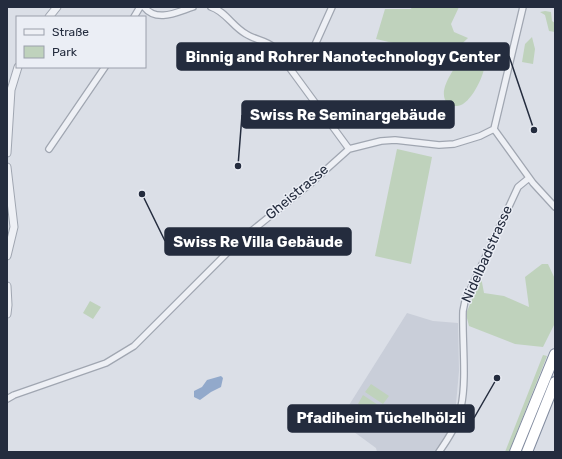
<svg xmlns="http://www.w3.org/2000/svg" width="562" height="459" font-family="Rubik,sans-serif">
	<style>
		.built { fill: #c9ced9 }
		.green { fill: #bfd2bc }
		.water { fill: #92a9cb }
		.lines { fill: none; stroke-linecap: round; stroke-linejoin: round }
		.minor-casing { stroke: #a0a6b1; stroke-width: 8 }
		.tertiary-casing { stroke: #a0a6b1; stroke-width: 9 }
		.motorway-casing { stroke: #818b9f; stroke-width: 12 }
		.minor { stroke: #eef0f5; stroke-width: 5.5 }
		.tertiary { stroke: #eef0f5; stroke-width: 7 }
		.motorway { stroke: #fff; stroke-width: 10 }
		.labels { text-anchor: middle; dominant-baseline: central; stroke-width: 3; stroke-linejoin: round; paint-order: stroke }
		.street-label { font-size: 14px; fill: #242c3e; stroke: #ebeef5 }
		.leader { fill: none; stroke: #242c3e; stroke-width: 1.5 }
		.callout-dot { fill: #242c3e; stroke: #ebeef5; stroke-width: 1.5 }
		.callout { fill: #242c3e; stroke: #242c3e; stroke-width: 1.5 }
		.callout-label { font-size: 15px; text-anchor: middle; font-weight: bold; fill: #fff }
	</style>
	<rect width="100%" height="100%" fill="#dbdfe7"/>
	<path class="built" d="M407,313l26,8 25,2 1,48 -4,44 -5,14 -14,23h-59l-1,-4 -37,-27z"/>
	<path class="green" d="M412,7h47l-8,17 3,8 14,6 -19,18 -73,-17 9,-30h26z
		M545,11l6,1 1,9 3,2v9l-6,-1 -4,-16 -5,-3z
		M532,37l3,12 -2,15 -11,-2 3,-18z
		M469,50l10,1 6,7c2,13 -12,42 -24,47 -4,2 -8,1 -13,-1 -13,-13 8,-37 16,-50z
		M397,149l35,8 -21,107 -36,-8z
		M542,264h6l7,15v44l-12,24 -28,-3 -46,-18 -3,-12 15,-37 3,16 20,3 25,11 -4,-30z
		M90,301l11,6 -8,12 -10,-6z
		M543,355l4,1 -38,96h-4z
		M371,384l18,12 -6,8 -18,-12z
		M363,395l18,12 -5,8 -18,-11z"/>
	<path class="water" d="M221,376l2,2 -2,9 -10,5 -11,8 -6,-3v-6l8,-4 5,-7z"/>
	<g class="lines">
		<defs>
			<path id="minor" d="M144,7c13,16 33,5 49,0
				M211,7c14,4 22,20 35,27 9,6 20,6 29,14l74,101
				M134,17l6,-10
				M291,69l23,-22 18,-40
				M494,129l29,-122
				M494,129l39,54 22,24
				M49,149l56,-82
				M7,399l7,-4 92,-32 28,-17 105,-105 71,-57 39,-35 32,-8 14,-1 44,5 15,-1 26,-8 14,-7
				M439,452c9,-13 19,-28 22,-45 6,-28 1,-66 2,-96l2,-10 53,-114 11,-9"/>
			<path id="tertiary" d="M49,17l8,-10
				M7,153l4,-63 7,-23
				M7,167l7,60 -7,29
				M7,286l1,19 -1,9"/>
			<path id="motorway" d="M515,452l40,-98
				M527,452l28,-70"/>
		</defs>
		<use href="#minor" class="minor-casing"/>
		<use href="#tertiary" class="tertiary-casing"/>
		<use href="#motorway" class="motorway-casing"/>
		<use href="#minor" class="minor"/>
		<use href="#tertiary" class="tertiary"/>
		<use href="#motorway" class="motorway"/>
	</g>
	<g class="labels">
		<g class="street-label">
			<text transform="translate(297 192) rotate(-40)">Gheistrasse</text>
			<text transform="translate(487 254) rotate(-66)">Nidelbadstrasse</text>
		</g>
	</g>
	<path class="leader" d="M534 130L509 56M238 166L242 115M142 194L165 241M497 378L474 418"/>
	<g class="callout-dot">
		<circle cx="534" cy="130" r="4"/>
		<circle cx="238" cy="166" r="4"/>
		<circle cx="142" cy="194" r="4"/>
		<circle cx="497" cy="378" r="4"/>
	</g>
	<g class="callout">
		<rect x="177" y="43" width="332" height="27" rx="4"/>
		<rect x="242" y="101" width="212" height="27" rx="4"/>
		<rect x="165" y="228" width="186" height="27" rx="4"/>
		<rect x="288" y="405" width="186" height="27" rx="4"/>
	</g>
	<g class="callout-label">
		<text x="343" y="62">Binnig and Rohrer Nanotechnology Center</text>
		<text x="348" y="120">Swiss Re Seminargebäude</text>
		<text x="258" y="247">Swiss Re Villa Gebäude</text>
		<text x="381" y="423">Pfadiheim Tüchelhölzli</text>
	</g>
	<rect width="562" height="459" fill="none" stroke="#242c3e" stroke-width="16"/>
	<rect x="16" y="16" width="130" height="52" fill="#ebeef5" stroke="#9ba0ac"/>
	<rect x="24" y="29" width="20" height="6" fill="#eef0f5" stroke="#9ba0ac"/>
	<text x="52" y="36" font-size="12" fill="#242c3e">Straße</text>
	<rect x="24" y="46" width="20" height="12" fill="#bfd2bc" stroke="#9ba0ac"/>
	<text x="52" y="56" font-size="12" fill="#242c3e">Park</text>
</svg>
